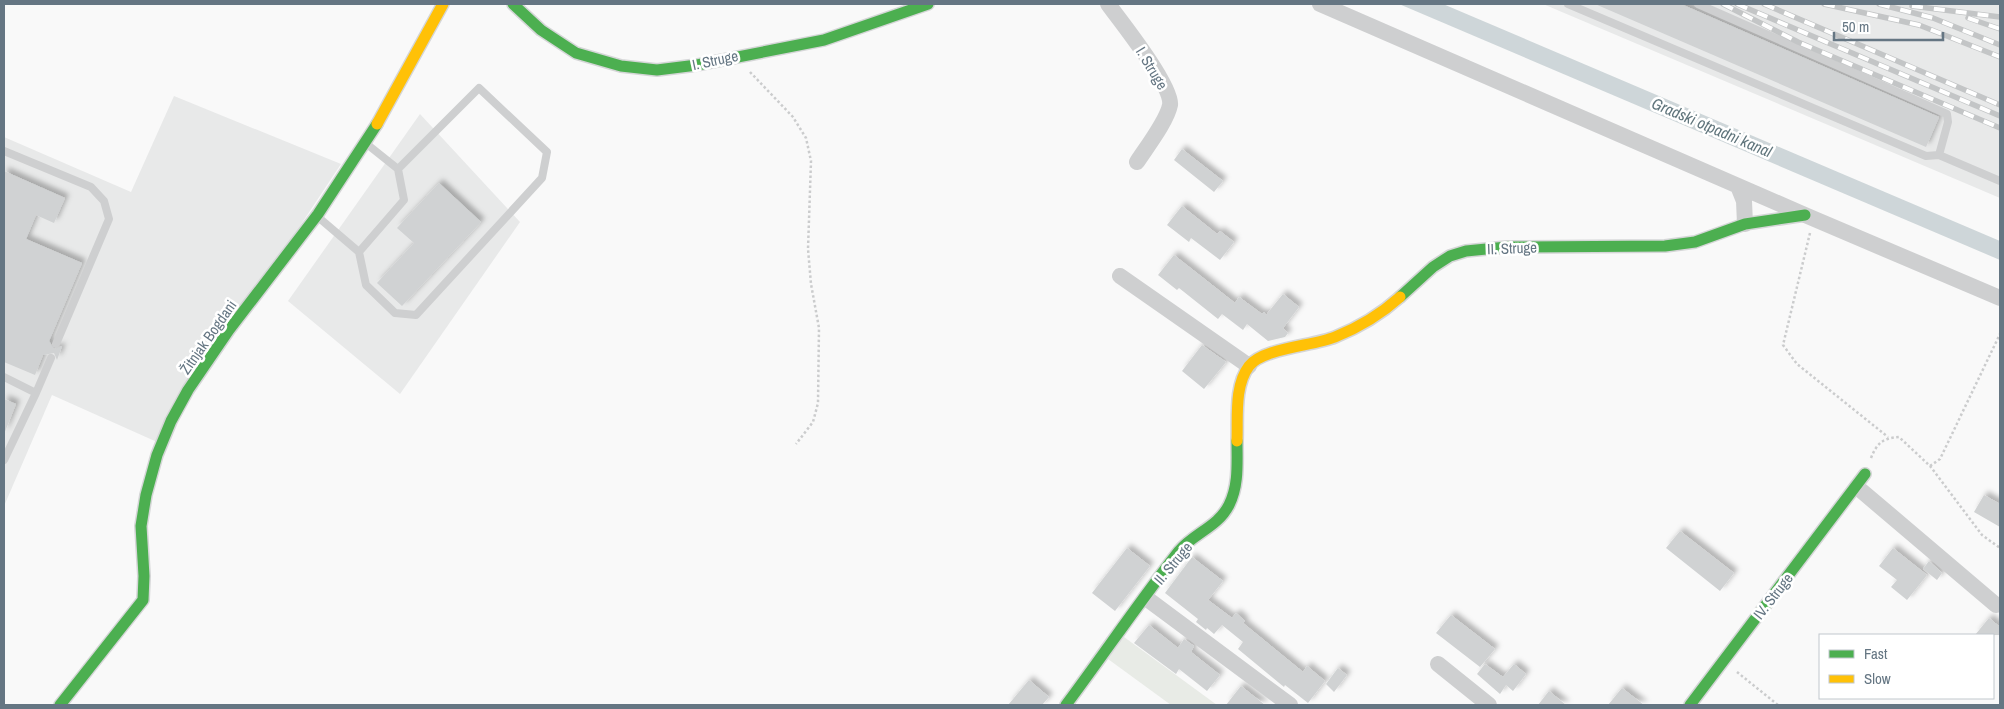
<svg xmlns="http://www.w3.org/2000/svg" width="2004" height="709" font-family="'Archivo Narrow',sans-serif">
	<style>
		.built { fill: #e8e9e9 }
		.green { fill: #e8ebe6 }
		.water { fill: #ced6d9 }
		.building { fill: #d0d2d3; filter: url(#shadow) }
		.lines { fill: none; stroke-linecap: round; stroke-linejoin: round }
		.fast-casing { stroke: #d5d6d7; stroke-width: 14 }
		.slow-casing { stroke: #d5d6d7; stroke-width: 14 }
		.path { stroke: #cbcccd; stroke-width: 2.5; stroke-dasharray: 2.5 2.5; stroke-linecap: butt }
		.lane { stroke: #cecfd0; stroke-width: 8 }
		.street { stroke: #cecfd0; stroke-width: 16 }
		.fast { stroke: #4caf50; stroke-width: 11 }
		.slow { stroke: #ffc107; stroke-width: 11 }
		.rail-casing { stroke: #c3c5c6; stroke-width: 5.5 }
		.rail { stroke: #fff; stroke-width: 4; stroke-dasharray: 11; stroke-linecap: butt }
		.labels { text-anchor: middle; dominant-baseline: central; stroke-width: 5; stroke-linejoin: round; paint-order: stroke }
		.street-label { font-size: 15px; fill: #657683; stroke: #fff }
		.water-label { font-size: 16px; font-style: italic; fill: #60757c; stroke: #fff }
	</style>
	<defs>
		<filter id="shadow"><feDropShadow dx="4" dy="-4" stdDeviation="2.5" flood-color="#0004"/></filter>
	</defs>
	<rect width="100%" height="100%" fill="#f9f9f9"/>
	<path class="built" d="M1543,4h457v194z
		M174,96l167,68 -184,278 -105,-47 -48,111v-369l127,55z
		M420,114l100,108 -120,172 -112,-93z"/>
	<path class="green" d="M1124,637l93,68h-46l-63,-46z"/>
	<path class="water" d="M1399,4h44l557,237v19z"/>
	<path class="building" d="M1595,4h86l258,113 -13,30z
		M1182,149l41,32 -9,11 -40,-32z
		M4,171l61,27 -11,25 -18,-8 -10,24 56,24 -33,78 5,8 8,-3 -5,14 -3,-7 -11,2 -8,20 -31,-13z
		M439,183l42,39 -79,84 -25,-23 37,-40 -17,-15z
		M1182,206l35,28 3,-3 14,11 -14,18 -29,-22 -2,4 -22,-17z
		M1174,255l61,48 4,-6 23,17 2,-2 2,3 17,-21 16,13 -16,21 5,5 -3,4 -17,4 -21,-17 -4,6 -21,-16 -4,5 -39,-31 -2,2 -19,-15z
		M1202,345l24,17 -22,27 -22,-18z
		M4,399l12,5 -12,30z
		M1984,495l16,9v23l-26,-15z
		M1680,531l54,42 -14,18 -54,-43z
		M1127,548l23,18 -35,45 -23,-18z
		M1893,548l34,27 -20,25 -16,-13 6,-7 -18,-14z
		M1192,557l31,24 -15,19 24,18 4,-5 9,8 -2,2 60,49 4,-6 18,15 -17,22 -23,-18 -1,2 -46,-38 5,-7 -21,-17 -8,9 -7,-6 -1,2 -10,-8 2,-3 -33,-26z
		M1929,561l13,12 -5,7 -14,-11z
		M1451,615l44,34 -15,18 -44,-34z
		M1989,618l11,9v8h-25z
		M1149,625l29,23 6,-9 10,7 -3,6 29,23 -13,16 -28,-22 -3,5 -42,-31z
		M1485,664l18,13 11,-13 12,10 -13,17 -7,-6 -6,9 -23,-20z
		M1338,668l9,7 -13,17 -8,-8z
		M1029,680l20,17 -7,8h-34z
		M1241,686l24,19h-39z
		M1622,688l22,17h-36z
		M1549,691l17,14h-28z"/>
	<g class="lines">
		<defs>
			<path id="fast" d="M513,4l28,26 35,23 45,13 36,4 40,-5 127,-25 104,-36
				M1400,297l33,-30 17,-11 16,-5 41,-4 158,-1 30,-4 50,-18 60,-9
				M60,705l83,-105 1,-24 -3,-50 5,-31 11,-40 14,-34 17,-31 41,-60 89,-116 59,-90
				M1066,705c38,-51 74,-104 113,-154 15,-18 39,-24 50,-46 10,-20 8,-42 8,-64
				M1690,705l175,-231"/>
			<path id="slow" d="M377,124l66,-120
				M1237,441c1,-23 -3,-55 12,-75 14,-18 64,-20 86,-29 25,-10 45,-22 65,-40"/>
		</defs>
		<use href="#fast" class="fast-casing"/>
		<use href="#slow" class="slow-casing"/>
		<path class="path" d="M750,72l43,45 13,21 5,23 -3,88 3,35 8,44 -1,75 -5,19 -17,22
			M1810,233l-27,112 14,19 91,73
			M1871,458c6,-15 12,-20 28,-21l31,29 52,69 18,13
			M1930,466l10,-7 60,-125
			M1737,672l41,33"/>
		<path class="lane" d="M1568,4l358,152 13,-1 61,26
			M1698,4l249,110 1,8 -9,33
			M4,151l87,36 13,14 5,18 -53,125
			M318,217l41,35 7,33 29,28 21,2 126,-137 5,-26 -68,-64 -81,81 -30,-24
			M359,252l45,-52 -6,-31
			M4,377l32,16 15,-35
			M4,460l32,-67"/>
		<path class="street" d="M1108,4c12,16 65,83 62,101 -3,16 -24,43 -33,57
			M1320,4l485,211 195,83
			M1738,186l6,15 1,23
			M1120,276l129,90
			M1857,487l139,118
			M1146,598l144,107
			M1438,664l51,41"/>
		<use href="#fast" class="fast"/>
		<use href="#slow" class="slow"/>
		<defs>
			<path id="rail" d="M1723,4l75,38 202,86
				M1737,4l263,112
				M1764,4l236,101
				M1824,4l95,21 81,32
				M1879,4l54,14 67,27
				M1912,6l88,11
				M1968,18l32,11"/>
		</defs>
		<use href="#rail" class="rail-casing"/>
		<use href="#rail" class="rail"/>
	</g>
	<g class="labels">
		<g class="street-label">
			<text transform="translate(715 60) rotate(-12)">I. Struge</text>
			<text transform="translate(1152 68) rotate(59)">I. Struge</text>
			<text transform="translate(1512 248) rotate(-2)">II. Struge</text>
			<text transform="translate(208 337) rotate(-55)">Žitnjak Bogdani</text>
			<text transform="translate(1173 563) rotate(-50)">II. Struge</text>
			<text transform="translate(1773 596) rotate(-52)">IV. Struge</text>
		</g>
		<g class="water-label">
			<text transform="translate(1712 127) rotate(23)">Gradski otpadni kanal</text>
		</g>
	</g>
	<rect width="2004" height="709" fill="none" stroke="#657683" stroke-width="10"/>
	<rect x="1819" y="634" width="175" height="65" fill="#ffffff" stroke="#c1c8cd"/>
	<rect x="1829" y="650" width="25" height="8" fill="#4caf50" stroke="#c1c8cd"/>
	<text x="1864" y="659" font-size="15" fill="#657683">Fast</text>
	<rect x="1829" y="675" width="25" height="8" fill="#ffc107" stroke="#c1c8cd"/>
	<text x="1864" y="684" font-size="15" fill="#657683">Slow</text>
	<path d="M1834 32v8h109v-8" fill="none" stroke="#657683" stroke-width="2.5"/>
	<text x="1842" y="32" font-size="15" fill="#657683" stroke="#ffffff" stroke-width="4" paint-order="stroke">50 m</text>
</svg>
